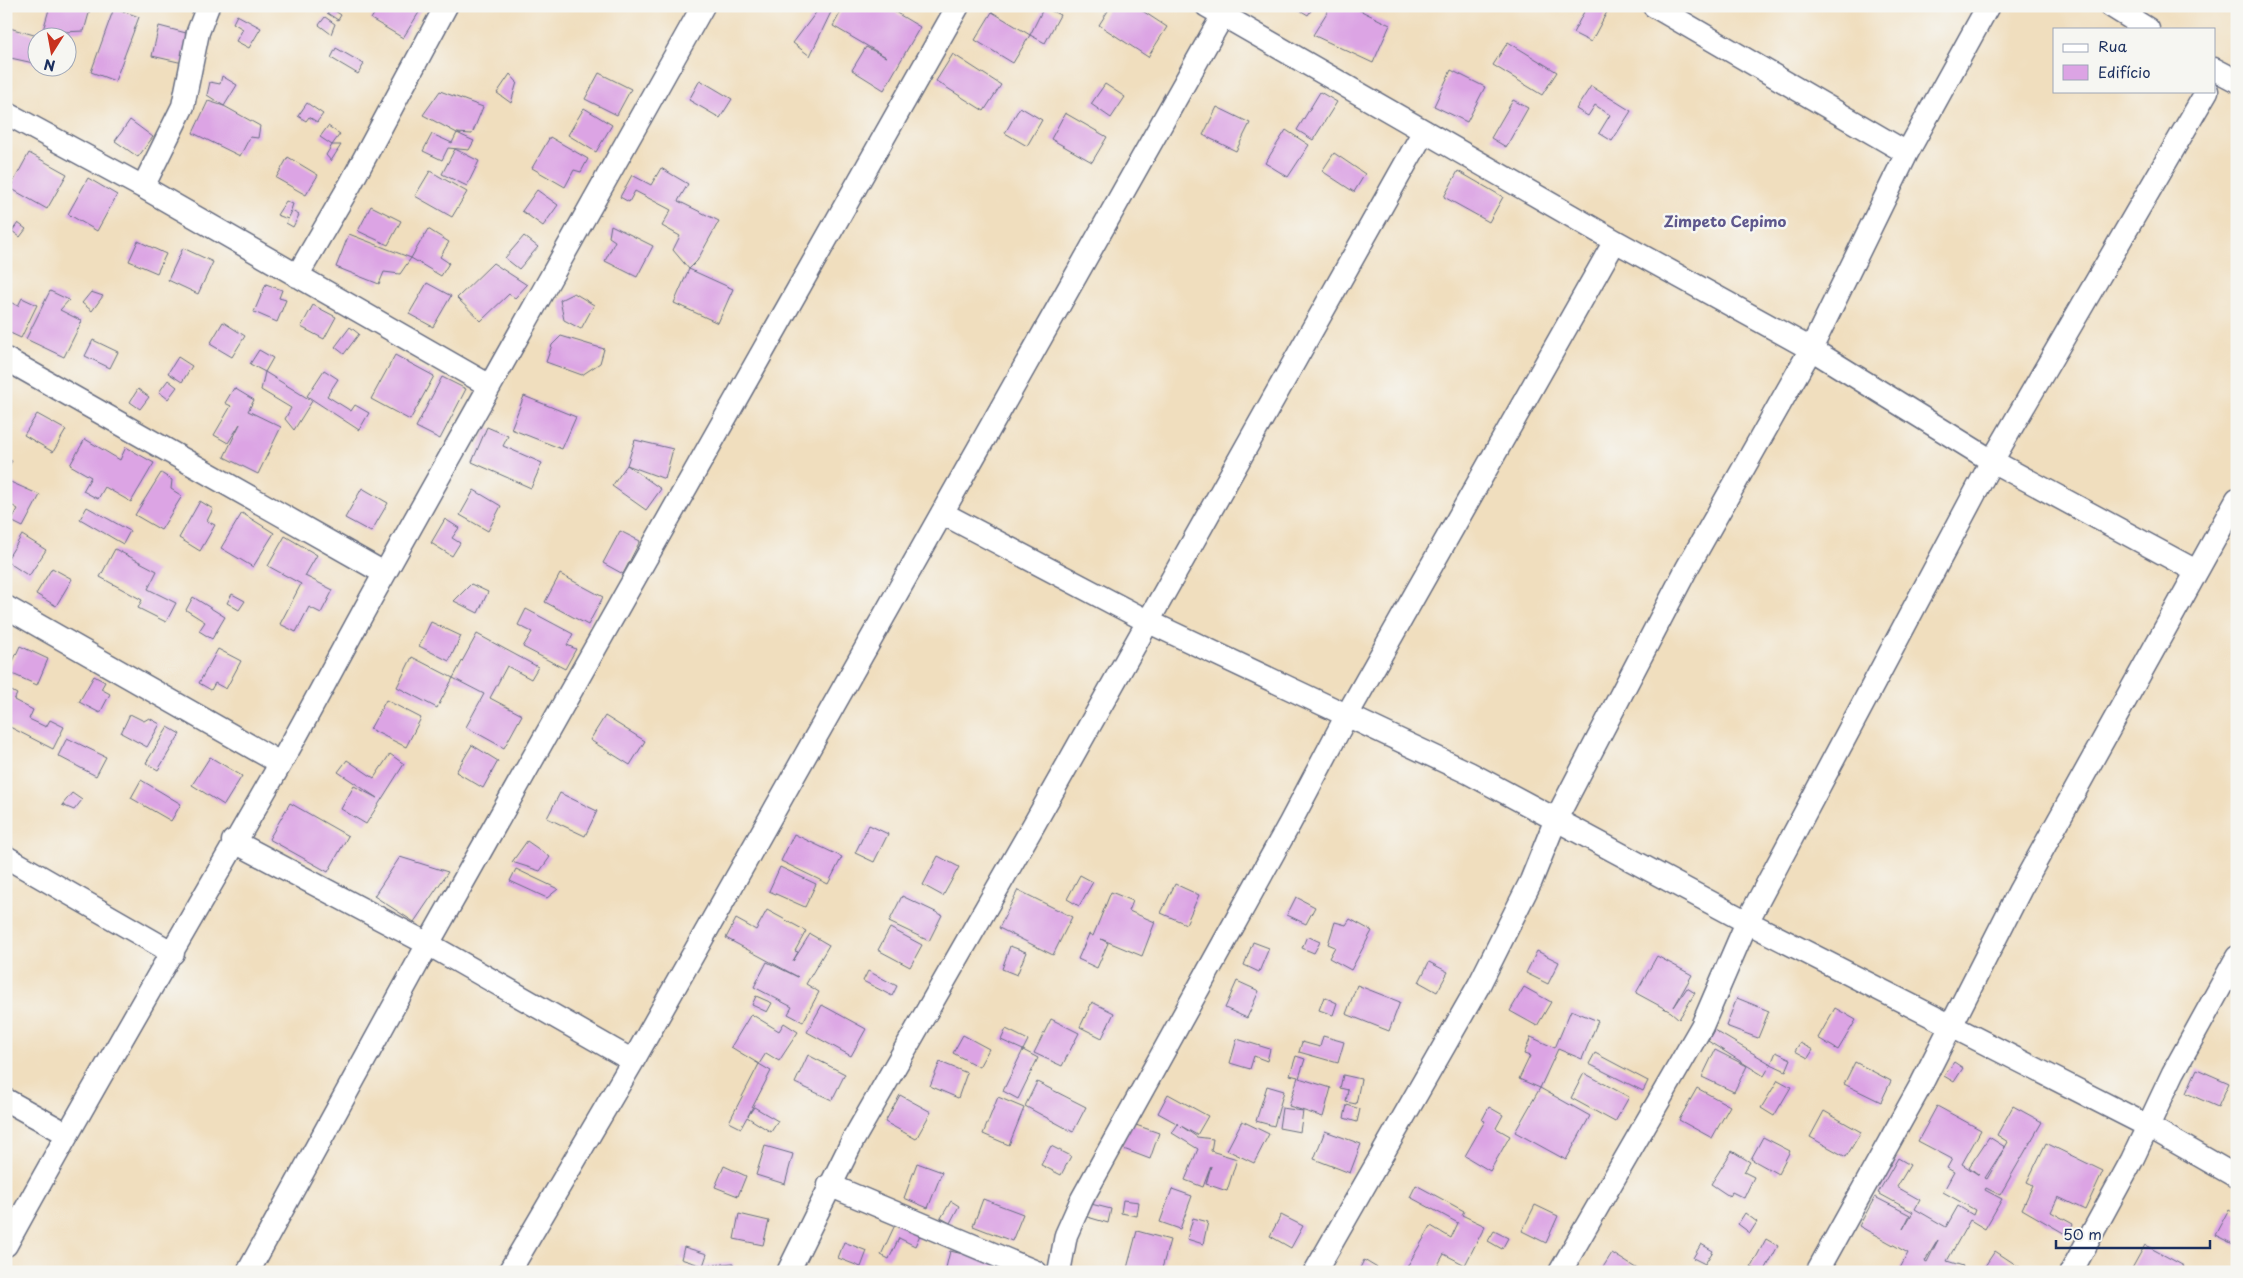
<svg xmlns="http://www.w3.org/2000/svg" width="2243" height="1278" font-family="'Playpen Sans',sans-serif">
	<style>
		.building { fill: #dca4e4; fill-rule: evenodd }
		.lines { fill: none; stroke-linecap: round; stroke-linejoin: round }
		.street-casing { stroke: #666c80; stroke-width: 25 }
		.street { stroke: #fff; stroke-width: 22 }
		.labels { text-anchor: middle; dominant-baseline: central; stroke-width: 5; stroke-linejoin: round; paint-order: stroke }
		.neighbourhood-label { font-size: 15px; font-weight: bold; fill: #5f588d; stroke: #f6f6f2 }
	</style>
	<rect width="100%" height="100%" fill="#f6f6f2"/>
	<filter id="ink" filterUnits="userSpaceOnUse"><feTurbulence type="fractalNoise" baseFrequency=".02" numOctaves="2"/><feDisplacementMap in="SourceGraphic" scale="10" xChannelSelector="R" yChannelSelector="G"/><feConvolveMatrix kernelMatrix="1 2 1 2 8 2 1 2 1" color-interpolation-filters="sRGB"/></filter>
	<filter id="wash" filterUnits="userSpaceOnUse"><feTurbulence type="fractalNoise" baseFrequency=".0096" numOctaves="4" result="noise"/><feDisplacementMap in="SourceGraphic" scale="20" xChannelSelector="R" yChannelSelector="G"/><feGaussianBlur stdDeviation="1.12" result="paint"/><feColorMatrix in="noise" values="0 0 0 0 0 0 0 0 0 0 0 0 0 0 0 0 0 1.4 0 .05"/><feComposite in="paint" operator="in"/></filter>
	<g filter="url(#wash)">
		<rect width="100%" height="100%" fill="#f0debe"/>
		<g id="blocks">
			<path class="building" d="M50,6h41l-7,25 -21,1 -2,6h-23v26l-32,-7v-30l35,10z
				M379,6h44l-20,32 -32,-19z
				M821,6h6l5,4 -22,46 -17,-13z
				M844,6h41l35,21 -36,63 -32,-20 14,-23 20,10 -53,-31z
				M1111,6h24l32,21 -19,30 -49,-32z
				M1293,6h21l-6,9z
				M1331,6h20l39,19 -17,38 -60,-28z
				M1587,6h9l11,6 -16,30 -18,-9z
				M1044,7l16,8 -15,28 -15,-8 -17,28 -38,-23 17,-28 38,23z
				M114,8l25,9 -24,64 -24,-9z
				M332,9l9,6 -3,5 -11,-7z
				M237,15l24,13 -12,20 -13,-7 7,-12 -10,-6z
				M325,17l10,7 -4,10 -12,-9z
				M159,26l31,8 -7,29 -31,-7z
				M1508,42l49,30 -15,23 -49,-30z
				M336,48l28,16 -6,10 -27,-16z
				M953,54l48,31 -17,26 -48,-30z
				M1451,70l34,17 -18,35 -33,-16z
				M599,73l32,16 -14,26 -32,-16z
				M510,74l7,8 -6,21 -14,-10z
				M222,76l15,9 -13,21 -17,-11 3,-13 10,2z
				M700,80l32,19 -12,19 -31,-18z
				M1105,84l20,13 -14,21 -20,-14z
				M1591,86l40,25 -19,30 -13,-8 11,-18 -15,-10 -7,11 -12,-7z
				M440,91l43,16 -11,27 -15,-1 -34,-18z
				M1320,92l17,10 -24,38 -16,-10z
				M1513,100l15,8 -22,39 -15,-9z
				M208,101l16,5 36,20 -2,12 -8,-1 -10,19 -47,-23z
				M307,103l16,11 -6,8 -8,-5 -3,4 -8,-5z
				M1020,107l22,13 -15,26 -22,-13z
				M1217,107l33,16 -14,28 -33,-16z
				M584,108l28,17 -16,27 -28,-17z
				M1065,113l42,24 -15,25 -41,-23z
				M130,120l23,17 -15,20 -23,-16z
				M328,126l12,8 -8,11h9l-10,16 -5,-6 6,-10 -12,-8z
				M1286,130l23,15 -21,32 -23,-14z
				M457,133l17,8 -5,9 -21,-2 -6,12 -19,-9 9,-17 20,9z
				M550,137l38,22 -7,13 -7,-2 -9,17 -33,-19z
				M455,149l24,12 -12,25 -25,-12z
				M29,153l38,21 -20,35 -37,-21z
				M1334,153l31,21 -11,18 -32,-21z
				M288,157l30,18 -12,20 -30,-17z
				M661,168l27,16 -10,17 41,20 -22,40 -8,8 -16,-19 7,-14 -18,-10 9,-16 -36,-19 -6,11 -9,-5 12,-22 19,10z
				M430,171l37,21 -15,25 -37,-21z
				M1458,171l45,26 -14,25 -45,-25z
				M88,178l29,17 -20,36 -29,-17z
				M537,190l21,15 -15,21 -21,-15z
				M286,201l7,3 -5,15 -11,-4z
				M371,206l30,15 -13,24 -30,-14z
				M292,211l7,4 -6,12 -7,-4z
				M18,223l8,6 -6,8 -8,-6z
				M611,225l42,21 -16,31 -32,-16 10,-20 -6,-4z
				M428,229l21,13 -9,15 9,6 -8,13 -30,-18z
				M349,234l62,24 -11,16 -16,-2 -5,12 -43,-17z
				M524,236l14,11 -19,22 -14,-11z
				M138,241l28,13 -9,19 -28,-12z
				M183,248l30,14 -15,32 -30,-14z
				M493,263l34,22 -12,13 -6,-4 -28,27 -24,-23z
				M689,269l44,20 -15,34 -44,-20z
				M427,283l24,13 -18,31 -24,-13z
				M266,284l16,6 -3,8 7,2 -9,22 -23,-10z
				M50,291l19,9 -9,10 22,11 -18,36 -38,-18z
				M91,292l12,4 -11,15 -10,-8z
				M574,293l20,12 -13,24 -17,-9 -4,-20z
				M22,298l15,7 -16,33 -15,-7v-31l12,6z
				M313,305l23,12 -12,22 -23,-12z
				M223,322l22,14 -13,21 -22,-13z
				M350,327l9,7 -15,20 -9,-7z
				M561,336l43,13 -4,14 -18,12 -36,-13 6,-17z
				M93,340l25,12 -8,16 -25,-12z
				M259,350l14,8 -8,14 47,29 -18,29 -9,-11 6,-11 -30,-18 4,-18 -15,-8z
				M395,355l39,21 -24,44 -39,-21z
				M178,357l14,9 -10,16 -14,-9z
				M324,370l14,9 -11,17 24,15 4,-6 14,8 -10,17 -52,-34z
				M442,377l24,12 -26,50 -24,-12z
				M168,380l9,7 -9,12 -9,-7z
				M234,388l20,12 -6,11 33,16 -23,47 -34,-17 16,-33 -12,19 -14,-8 17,-29 -6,-3z
				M138,389l11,8 -9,12 -10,-7z
				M524,396l52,21 -14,32 -51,-20z
				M37,414l29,16 -13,22 -29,-17z
				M487,427l21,9 -5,10 39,17 -11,25 -59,-26z
				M85,439l35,21 6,-13 28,16 -23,39 -26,-15 -7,12 -15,-8 8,-14 -21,-12z
				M635,440l38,9 -8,30 -38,-14 34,24 -15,21 -34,-24 15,-21z
				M6,458l6,3 -6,10z
				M161,473l11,7 -1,9 11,7 -21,34 -26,-15z
				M6,480l34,15 -17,32 -12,-6 7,-12 -12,-7z
				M362,488l26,15 -17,29 -26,-14z
				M474,490l27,16 -13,25 -28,-16z
				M200,501l13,8 -6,12 8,4 -15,26 -21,-13z
				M87,507l43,24 -7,13 -43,-25z
				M242,513l32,20 -21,34 -32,-19z
				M445,519l14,9 -7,10 8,5 -8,13 -21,-13z
				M620,531l20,10 -17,33 -20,-11z
				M22,535l24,15 -17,26 -23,-15z
				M285,536l32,19 -12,21 28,14 -12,23 -12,-6 -13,25 -16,-8 21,-40 -33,-18z
				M115,549l42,22 -9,18 28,14 -10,19 -28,-14 4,-8 -42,-23z
				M52,568l20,11 -16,27 -20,-12z
				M560,574l43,23 -15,28 -43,-23z
				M471,584l17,8 -10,21 -24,-12z
				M232,594l13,7 -6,9 -12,-7z
				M193,597l32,20 -13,22 -13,-8 6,-9 -19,-12z
				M526,609l47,25 -6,11 9,4 -11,20 -42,-22 9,-15 -14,-7z
				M431,622l30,14 -12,25 -30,-15z
				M6,630l5,3 -5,8z
				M477,634l61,33 -7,12 -24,-13 -17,32 32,17 -18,33 -38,-21 18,-33 -31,-16 -16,30 -40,-21 15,-30 41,21z
				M20,646l28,13 -11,26 -29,-13z
				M218,649l23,12 -15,28 -11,-6 -4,7 -12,-7z
				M94,676l11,6 -4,7 9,5 -10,19 -21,-11z
				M6,688l11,6 -3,6 19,10 -4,9 17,8 4,-7 14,7 -11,22 -47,-24z
				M386,700l35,18 -15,29 -36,-18z
				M130,714l14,7 5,-3 11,6 -13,23 -26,-14z
				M605,716l40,25 -15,24 -40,-25z
				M168,727l12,7 -22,36 -12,-7z
				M67,738l39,19 -10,19 -38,-20z
				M472,745l26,16 -15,27 -27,-16z
				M390,754l14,10 -38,60 -25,-15 13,-23 23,12 -39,-26 9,-12 27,18z
				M210,757l32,19 -18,29 -32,-20z
				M141,780l40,24 -10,17 -40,-23z
				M72,793l10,7 -8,10 -12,-5z
				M560,793l37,18 -12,25 -38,-18z
				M290,803l58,33 -20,36 -59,-33z
				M869,825l19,9 -14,28 -19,-9z
				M794,834l48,23 -14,27 -47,-23z
				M527,841l23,16 -10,14 -28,-9z
				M938,856l21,11 -16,29 -20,-11z
				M400,857l48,15 -34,50 -40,-26z
				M780,867l36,17 -11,23 -36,-16z
				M516,869l42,20 -11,9 -37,-17z
				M1080,875l13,7 -14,24 -12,-7z
				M1175,884l24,11 -13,29 -25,-11z
				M1018,890l54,27 -19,38 -54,-27z
				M1111,892l22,9 -4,10 26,11 -13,34 -41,-17 7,4 -11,25 -19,-9 11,-25 4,2z
				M902,896l40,19 -13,26 -40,-19z
				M1296,897l19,10 -9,17 -19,-9z
				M767,910l39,21 -11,20 3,1 -5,9 17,-27 19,11 -23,39 13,8 -16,30 -15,-8 4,-7 -38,-20 13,-25 31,15 -72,-39 10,-19 20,11z
				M1350,919l22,12 -21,39 -22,-12 6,-11 -7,-3 7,-22 11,3z
				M890,928l32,17 -12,22 -32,-17z
				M1307,936l13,6 -6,11 -12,-5z
				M1253,942l16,6 -10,24 -15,-7z
				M1010,946l16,6 -9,23 -15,-6z
				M1537,951l22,11 -11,22 -22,-11z
				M1657,956l35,19 -18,32 13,-19 8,5 -16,26 -8,-7 -35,-19z
				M1429,962l19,10 -11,20 -18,-10z
				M868,971l29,15 -5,10 -29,-15z
				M1237,981l22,10 -12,27 -22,-10z
				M1357,985l43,17 -11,29 -43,-17z
				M1524,987l27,15 -14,24 -27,-15z
				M756,996l16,7 -5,9 -15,-7z
				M1324,997l13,6 -4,12 -14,-5z
				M1737,998l32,13 -11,27 -32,-12z
				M1092,1002l22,11 -12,25 -22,-11z
				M822,1005l44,24 -15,27 -44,-24z
				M1835,1008l21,12 -18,30 -20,-12z
				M1571,1010l27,11 -16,38 -24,-10 -18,39 50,28 -24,44 -51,-28 25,-44 -21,-9 11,-23 -6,-2 7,-17 24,11z
				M751,1014l28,17 5,-8 14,9 -19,29 -13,-8 -7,11 -28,-17z
				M1051,1019l28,14 -17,33 -28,-13z
				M1006,1029l22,11 -5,10 -22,-10z
				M1714,1030l57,34 5,-12 15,7 -5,12 -15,-7 -7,12 -56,-35z
				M963,1035l26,14 -10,18 -26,-14z
				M1323,1036l21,6 -6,21 -39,-11 3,-10 18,5z
				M1237,1039l33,10 -3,12 -13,-5 -4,13 -20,-6z
				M1800,1043l13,7 -5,8 -13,-7z
				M1023,1050l15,8 -20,41 -15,-8z
				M1715,1050l32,16 -13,26 -32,-15z
				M1595,1053l53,28 -5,10 -54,-27z
				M808,1055l37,19 -13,26 -37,-17z
				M1296,1056l9,3 -6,19 32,10 -8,29 -34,-11 9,-29 -8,-2z
				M940,1062l27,11 -9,25 -28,-12z
				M1855,1062l36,19 -10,21 -37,-18z
				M1954,1062l9,6 -9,14 -10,-6z
				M759,1064l12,7 -23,45 6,-9 24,14 -7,11 -24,-15 -6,11 -12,-6z
				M2197,1069l32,14 -11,24 -32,-14z
				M1584,1073l45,24 -14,25 -44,-24z
				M1343,1075l18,4 -5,25 -10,-2 2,-12 -8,-2z
				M1778,1080l13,7 -17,29 -13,-8z
				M1037,1082l49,25 -13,25 -48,-26z
				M1267,1086l17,5 -10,35 -18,-5z
				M1697,1088l33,18 -18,32 -33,-18z
				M1168,1094l40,22 -11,19 -16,-9 16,11 16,2 -2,12 26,8 -10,32 -21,-7 5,-18 -8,21 -18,-7 13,-31 -26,-16 6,-9 -20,-11z
				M900,1095l31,17 -15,27 -31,-17z
				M998,1097l26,11 -15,37 -26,-11z
				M1347,1105l13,4 -3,13 -13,-4z
				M1937,1106l44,24 -19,34 17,11 -10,-8 20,-30 16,10 -20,31 2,1 21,-37 -11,-7 16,-29 29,16 -42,73 -14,-7 -1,2 17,9 -17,30 -15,-9 -23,41 16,5 -2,6h-63l10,-19 -49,-27 16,-29 35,18 -7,14 10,-17 -35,-19 20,-35 12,7 -13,22 23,13 -5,9 31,18 12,-21 15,9 2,-5 -32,-18 11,-20 -7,-4 5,-9 -34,-18zM1938,1240l-11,22 -2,-1z
				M1489,1107l14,8 -7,13 14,8 -20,35 -25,-15 20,-35 -3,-1z
				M1282,1108l21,3 -3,21 -21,-4z
				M1824,1111l37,21 -15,25 -36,-20z
				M1242,1121l27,13 -15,29 -27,-13z
				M1130,1123l29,10 -9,26 -29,-11z
				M1325,1131l36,13 -11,29 -36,-14z
				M1763,1137l27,14 -12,23 -27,-15z
				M2046,1143l57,28 -18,39 -27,-13 -7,15 22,12 -6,11 -45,-26 11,-24 -6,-3z
				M765,1146l28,8 -8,30 -29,-9z
				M1051,1146l20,10 -10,19 -20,-10z
				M1732,1151l18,11 -6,10 10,5 -10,21 -12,-6 -3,4 -18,-12z
				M917,1163l25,9 -14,36 -24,-10z
				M724,1166l22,10 -8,20 -23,-9z
				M1416,1185l48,26 -2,4 23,11 -20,39 -21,-11 -10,18h-30l27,-46 20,12 7,-15 -48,-26z
				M1172,1189l20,7 -12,33 -20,-7z
				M983,1199l40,15 -11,27 -39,-15z
				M1123,1200l16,2 -2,14 -16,-3z
				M951,1201l8,5 -9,17 -9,-5z
				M1087,1203l24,6 -3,14 -24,-7z
				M1535,1205l23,11 -12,27 -24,-12z
				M2229,1209l8,5v32l-22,-11z
				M901,1212l24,12 -10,22 -16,-8 -10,21 -8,-4z
				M1745,1213l12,9 -7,11 -12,-9z
				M739,1214l30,7 -6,24 -29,-6z
				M1281,1215l22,11 -12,22 -21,-12z
				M1193,1218l15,4 -5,22 -16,-5z
				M1137,1231l33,9 -9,32h-35z
				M1494,1231l14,7 -6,11 -14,-8z
				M1766,1239l12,7 -14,26h-3l-10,-5z
				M844,1242l23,9 -6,16 -23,-9z
				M1701,1244l12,7 -8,13 -12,-6z
				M2145,1245l39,21 -3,6h-51z
				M684,1247l23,7 -4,12 30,-3 1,9h-56l-1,-3 26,-3 -22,-7z
				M950,1251l48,11 -3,10h-50z
				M1995,1251l32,21h-46z
				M1612,1253l30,19h-42z
				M1364,1260l20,12h-26z"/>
		</g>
	</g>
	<g filter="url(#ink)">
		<use href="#blocks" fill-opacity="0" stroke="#666c80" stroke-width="1"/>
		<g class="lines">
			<defs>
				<path id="street" d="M1207,6l408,235 196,108 181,112 204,110
					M1654,6l253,147
					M2111,6l37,23
					M2214,69l23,12
					M6,113l137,74 347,199
					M143,187l40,-81 15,-74 10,-26
					M297,276l53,-91 96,-179
					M6,359l378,214
					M942,513l205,108 322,152 278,149 401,204 89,51
					M6,607l274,156
					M233,841l195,103 205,117
					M6,857l167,96
					M6,1100l61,34
					M829,1185l207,87
					M6,1245c89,-163 184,-323 276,-484 35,-62 68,-126 103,-188 105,-190 213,-377 318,-567
					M248,1272l180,-328 530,-938
					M509,1272l124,-211 595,-1055
					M788,1272l65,-132 175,-305 396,-704
					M1059,1272l7,-37 16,-36 208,-376 57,-108 268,-474
					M1315,1272l164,-287 52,-104 25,-62 130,-249 125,-221 96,-196 81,-147
					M1560,1272l142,-246 45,-104 245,-461 215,-370
					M1817,1272l105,-189 98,-193 217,-391
					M2071,1272l61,-112 41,-87 64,-116"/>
			</defs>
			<use href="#street" class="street-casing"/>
			<use href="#street" class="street"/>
		</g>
	</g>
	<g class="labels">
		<g class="neighbourhood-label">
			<text x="1725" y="220">Zimpeto Cepimo</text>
		</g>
	</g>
	<rect width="2243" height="1278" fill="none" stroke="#f6f6f2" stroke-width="25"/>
	<rect x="2053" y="28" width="162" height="65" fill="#f6f6f2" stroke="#9ea6b7"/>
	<rect x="2063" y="44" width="25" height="8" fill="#ffffff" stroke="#9ea6b7"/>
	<text x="2098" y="52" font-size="15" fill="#1b2f5e">Rua</text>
	<rect x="2063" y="65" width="25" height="15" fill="#dca4e4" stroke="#9ea6b7"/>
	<text x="2098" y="78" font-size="15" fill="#1b2f5e">Edifício</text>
	<g transform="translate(52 52) rotate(191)"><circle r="24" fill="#f6f6f2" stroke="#9ea6b7"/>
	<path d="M0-4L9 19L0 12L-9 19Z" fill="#c8321e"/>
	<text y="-8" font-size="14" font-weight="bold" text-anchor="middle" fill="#1b2f5e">N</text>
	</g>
	<path d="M2056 1240v8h154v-8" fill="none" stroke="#1b2f5e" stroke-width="2.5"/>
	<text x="2063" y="1240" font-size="15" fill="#1b2f5e" stroke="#f6f6f2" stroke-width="4" paint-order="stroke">50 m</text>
</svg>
